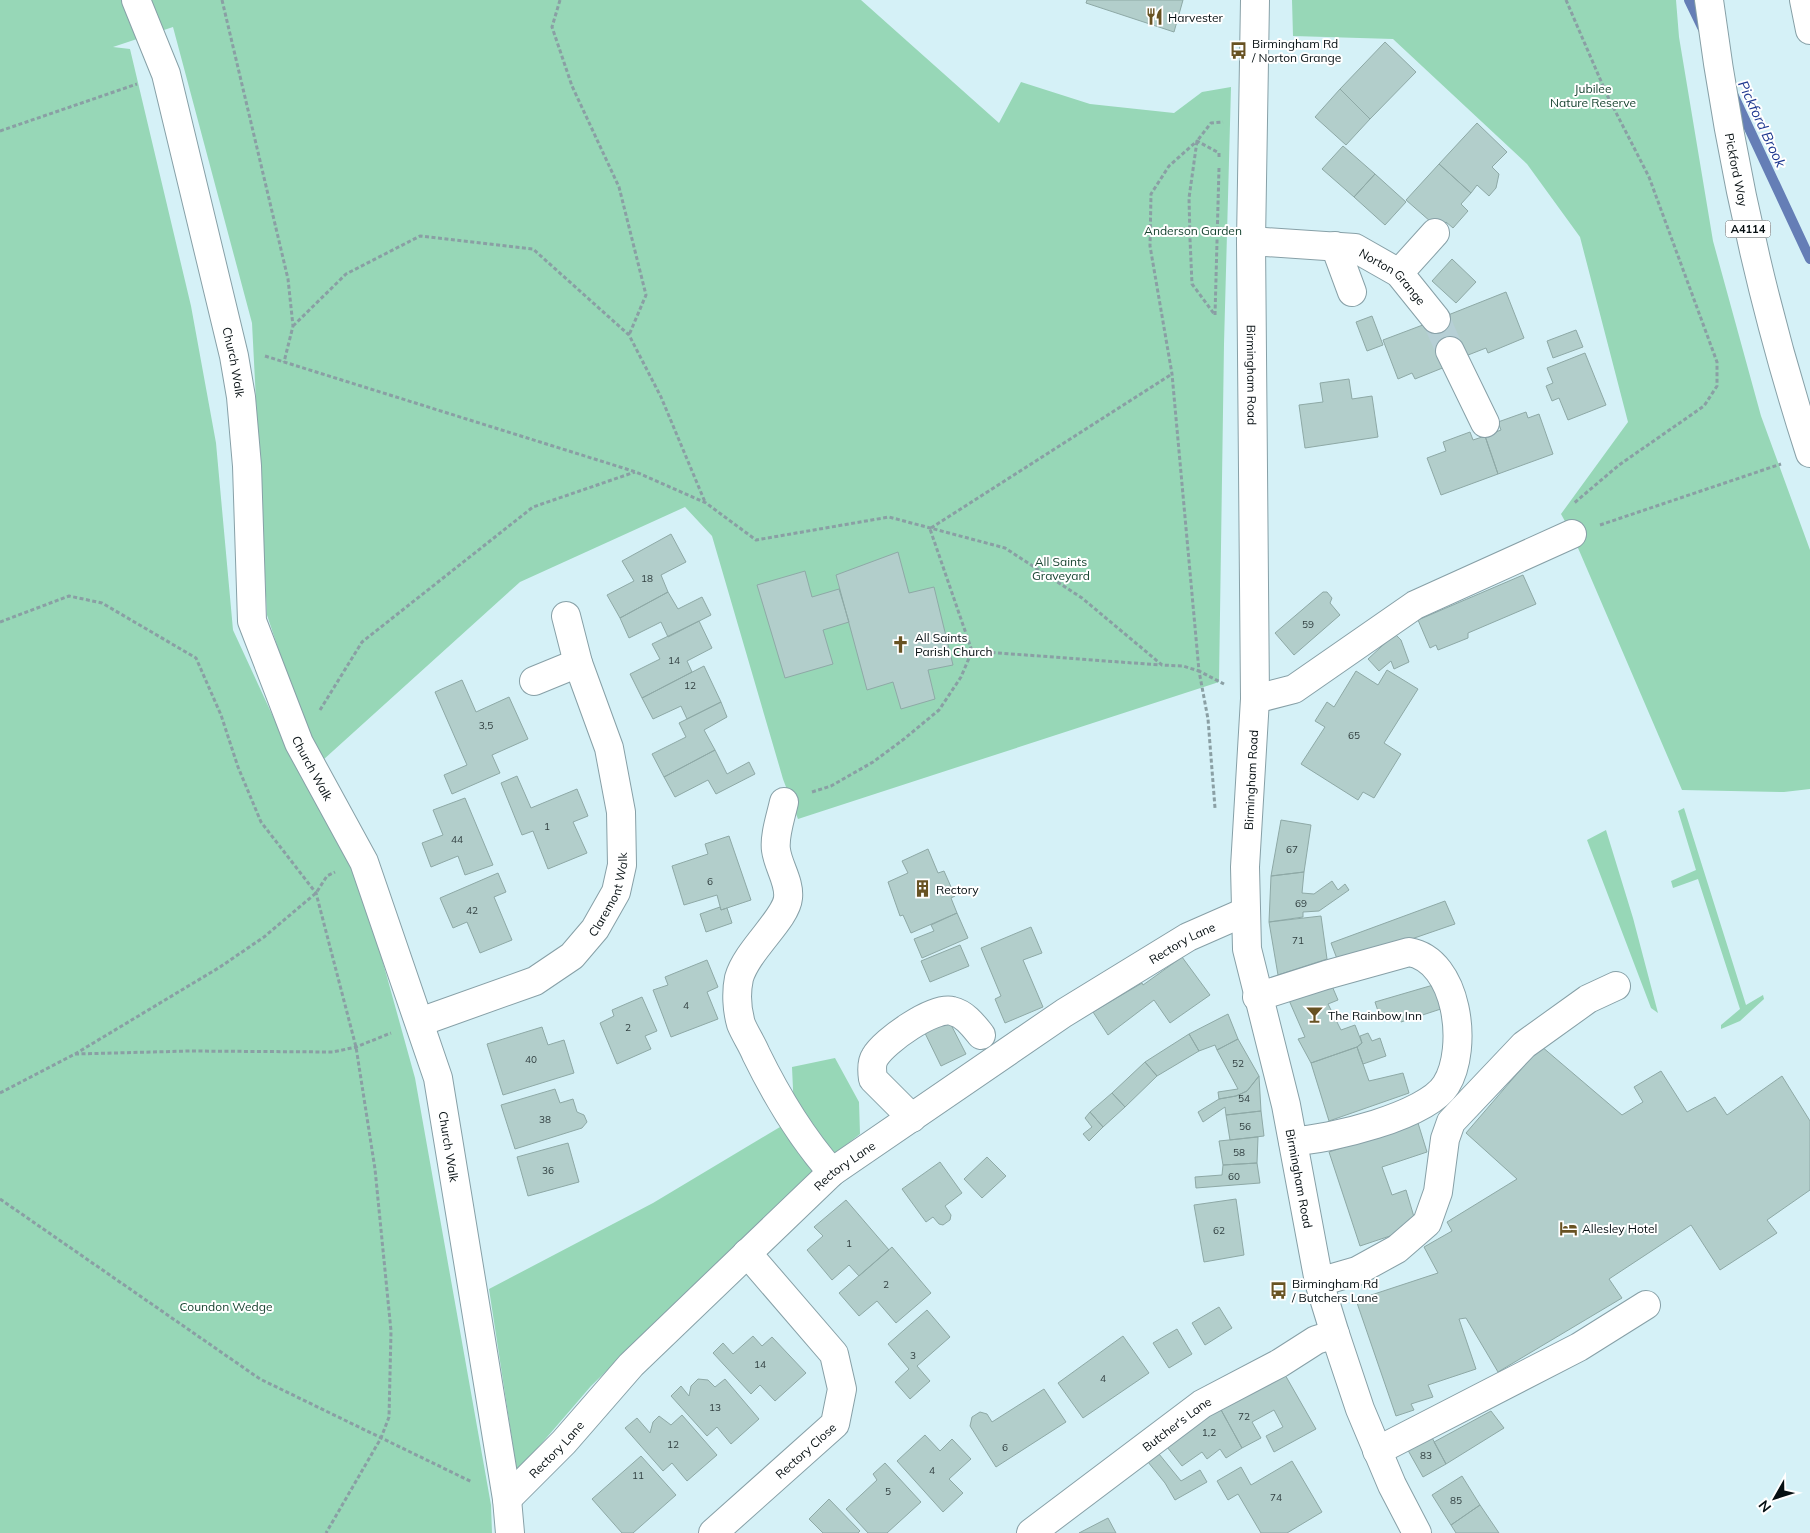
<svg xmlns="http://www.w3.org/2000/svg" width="1810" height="1533" font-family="Mulish,sans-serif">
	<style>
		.green { fill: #97d7b7 }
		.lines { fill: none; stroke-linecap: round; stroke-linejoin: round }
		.stream { stroke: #657eb6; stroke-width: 10 }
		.building { fill: #b2cecb; stroke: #8ea9a6 }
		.minor-tunnel { stroke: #b6cfd5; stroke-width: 28; stroke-dasharray: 28 14; stroke-linecap: butt }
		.minor-casing { stroke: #87a0a7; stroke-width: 30 }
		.highway-casing { stroke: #87a0a7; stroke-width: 30 }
		.path { stroke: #8a9fa4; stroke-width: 3; stroke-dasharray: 4 2.5; stroke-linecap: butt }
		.minor { stroke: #fff; stroke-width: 28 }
		.highway { stroke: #fff; stroke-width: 28 }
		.labels { text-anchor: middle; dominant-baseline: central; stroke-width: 4; stroke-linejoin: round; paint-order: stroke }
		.number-label { font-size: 10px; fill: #313f40 }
		.shield { fill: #fff; stroke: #515759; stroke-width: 1 }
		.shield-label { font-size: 11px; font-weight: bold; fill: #060f12 }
		.poi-label { font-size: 12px; fill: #060f12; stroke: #fff; text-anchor: start }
		.park-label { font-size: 12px; fill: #184431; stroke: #fff }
		.street-label { font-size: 12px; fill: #060f12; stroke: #fff }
		.water-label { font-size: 14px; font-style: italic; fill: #1d378f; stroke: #fff }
	</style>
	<rect width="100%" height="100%" fill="#d5f1f7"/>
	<path class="green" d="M0,0h861l138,123 22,-41 69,22 84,9 28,-21 29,-5 -7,257 -5,338 -421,137 -15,-40 -71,-243 -27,-29 -165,75 -197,178 -21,-40 -35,-105 -15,-292 -79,-296 -60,20 17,2 61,257 25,137 17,187 68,147 58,99 56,202 76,427 1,28h-492z
		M1292,0h384l3,37 34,204 48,175 49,134v239l-26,3 -102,-2 -110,-256 -11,-20 67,-92 -48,-185 -53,-73 -134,-125 -100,-3z
		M1684,808l62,197 17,-10 1,4 -24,22 -19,8v-4l19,-16 -42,-130 -25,9 -2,-7 25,-11 -18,-59z
		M1606,830l27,88 25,95 -7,-5 -64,-168z
		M835,1058l24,44 1,32 -50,39 -219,213 -74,86 -28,-183 164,-86 127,-76 14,-16 -2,-44z"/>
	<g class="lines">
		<path class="stream" d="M1689,0l14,29
			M1733,94l77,165"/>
	</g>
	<path class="building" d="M1087,0h96l-9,32 -88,-29z
		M1385,42l31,30 -46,47 -30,-30z
		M1340,89l30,30 -24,26 -31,-28z
		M1477,123l30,29 -15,15 7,7 -3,14 -7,8 -12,-11 -6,8 -32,-29z
		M1343,146l32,28 -21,23 -32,-28z
		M1439,164l32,29 -10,11 7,7 -15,17 -7,-6 -7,7 -33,-29z
		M1375,174l31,28 -21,23 -31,-28z
		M1452,259l24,23 -20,21 -24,-22z
		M1506,292l18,46 -36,15 -2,-5 -23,9 -23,-2 -12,-32z
		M1372,316l11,29 -16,6 -11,-29z
		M1428,323l17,44 -30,12 -3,-6 -14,6 -15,-39z
		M1576,330l7,17 -30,11 -6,-17z
		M1585,353l21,52 -38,15 -9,-22 -7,3 -6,-15 7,-3 -6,-15z
		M1349,379l3,20 20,-3 6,41 -73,11 -6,-43 24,-3 -3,-19z
		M1526,412l2,6 11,-4 14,40 -55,20 -13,-38 16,-6 -3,-8z
		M1470,432l3,8 12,-4 13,38 -57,21 -14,-37 19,-7 -3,-9z
		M671,534l15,28 -25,13 7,17 -48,26 -13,-23 27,-14 -12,-20z
		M898,552l11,41 25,-6 19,78 -25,5 7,29 -34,10 -8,-27 -26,8 -31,-115z
		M805,571l7,26 27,-8 10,33 -26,8 10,34 -48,14 -28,-93z
		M1523,575l13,29 -68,29v5l-30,12 -2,-5 -6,3 -12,-28z
		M668,592l10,17 24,-12 9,18 -43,22 -7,-15 -32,16 -9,-20z
		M1323,592h4l5,6 -2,5 10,12 -46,40 -19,-22z
		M699,621l13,27 -25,13 5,11 -50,26 -12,-24 30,-15 -8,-15z
		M1395,634l6,6 8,22 -15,7 -3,-8 -12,10 -11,-12z
		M704,666l17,36 -34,17 -6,-13 -28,13 -11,-21z
		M1387,670l31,19 -34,54 17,11 -27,44 -11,-6 -5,8 -57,-36 24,-37 -10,-6 12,-19 7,5 22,-36 22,14z
		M462,680l14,32 33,-15 19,42 -36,16 8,18 -48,21 -8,-19 23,-10 -32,-73z
		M721,702l6,15 -23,13 11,20 -51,27 -12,-23 34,-17 -7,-14z
		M715,750l12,24 22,-12 6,12 -39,20 -8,-14 -33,17 -11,-20z
		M517,776l14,32 46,-19 11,27 -15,6 14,31 -39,16 -15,-38 -11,4 -21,-52z
		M465,798l28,67 -28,10 -7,-19 -27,11 -9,-24 21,-8 -10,-25z
		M1281,820l30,5 -7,47 -33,4z
		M729,836l22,64 -30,10 -4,-15 -33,10 -12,-39 36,-12 -3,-10z
		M928,849l10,24 6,-2 11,25 -4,2 6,15 -46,20 -8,-18 -3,1 -12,-34 20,-9 -6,-12z
		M1304,872l-2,21 12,1 18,-13 6,9 7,-6 4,6 -30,21 -16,1v5l-34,5 2,-46z
		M498,873l8,19 -12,5 18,43 -32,13 -13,-31 -14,6 -13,-30z
		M1445,901l10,23 -116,40 -8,-21z
		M720,907l1,3 6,-2 5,15 -26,9 -6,-18z
		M957,913l11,25 -46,20 -8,-19 20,-8 -3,-6z
		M1321,916l6,43 -49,16 -9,-53z
		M1031,927l11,26 -19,7 20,47 -38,16 -10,-24 6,-3 -20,-48z
		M960,945l9,21 -39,16 -9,-21z
		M1182,957l28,38 -40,28 -16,-23 -46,35 -15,-23 49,-29 1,2z
		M707,960l11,27 -11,5 11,27 -47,18 -18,-47 15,-5 -3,-8z
		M1329,979l9,21 -10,4 13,26 14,-5 7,18 -5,4 -46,16 -13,-24 7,-2 -17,-39z
		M1440,983l7,24 -46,15 -3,-8 -17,6 -6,-18z
		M642,997l15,34 -12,5 6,13 -34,15 -17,-41 14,-7 -2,-6z
		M945,1013l21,41 -25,12 -20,-41z
		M1228,1014l10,25 -21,11 -2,-5 -16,6 -10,-17z
		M542,1027l6,18 16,-5 10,33 -71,22 -16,-51z
		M1368,1033l4,8 8,-3 6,18 -23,8 -6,-17 5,-4 -2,-7z
		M1189,1034l10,17 -42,25 -12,-14z
		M1238,1039l21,37 -12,15 -11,5 -17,3 -1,-7 20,-3 -21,-39z
		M1541,1046l81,69 21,-13 -9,-15 27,-16 26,41 28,-15 12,18 55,-39 28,45v69l-43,30 10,13 -57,37 -29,-45 -82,54 13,19 -124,74 -32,-54 -7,1 17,50 -48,16 5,12 -22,7 3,6 -18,6 -40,-116 82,-27 -14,-26 28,-16 -5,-9 70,-43 -51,-46z
		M1357,1047l12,34 34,-8 6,20 -80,28 -18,-58z
		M1145,1062l12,14 -32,31 -13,-14z
		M1259,1076l2,35 -35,4 -1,-8 -22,15 -5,-10 21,-13 17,-3 11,-5z
		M555,1089l5,14 13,-4 4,13 7,3 3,7 -5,6 -67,21 -14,-44z
		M1112,1093l13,14 -22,20 -13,-15z
		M1261,1111l3,25 -34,4 -4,-25z
		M1090,1112l13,15 -14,14 -6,-7 9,-7 -7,-9z
		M1418,1123l9,29 -45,15 10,28 14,-5 11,37 -57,19 -31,-94z
		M1258,1137l-1,26 -34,2 -4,-24z
		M568,1143l11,39 -51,14 -11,-39z
		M987,1157l19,19 -24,22 -18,-19z
		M940,1162l22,31 -17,13 6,9 -1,5 -7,5 -4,-1 -6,-7 -7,5 -24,-33z
		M1257,1163l3,20 -64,5 -1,-11 27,-2 1,-10z
		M1236,1199l8,56 -40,7 -10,-57z
		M846,1200l43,50 -30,26 -10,-11 -17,15 -25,-30 16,-14 -9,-9z
		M892,1247l39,46 -35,30 -19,-22 -18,15 -20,-23z
		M1219,1307l13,21 -27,17 -13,-22z
		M927,1310l23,27 -33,29 13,15 -20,18 -15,-17 14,-13 -21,-25z
		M1177,1329l15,25 -23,14 -16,-25z
		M753,1336l9,10 10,-9 34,36 -31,28 -15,-16 -9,9 -38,-41 10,-10 10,11z
		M1123,1336l26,37 -66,45 -25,-35z
		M1284,1373l32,56 -42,23 -8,-16 17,-9 -9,-17 -22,12 9,16 -19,10 -22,-40z
		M698,1379l10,1 7,7 10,-8 34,40 -28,25 -14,-17 -10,9 -36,-40 10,-10 8,10 2,-10z
		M1044,1389l22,33 -70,45 -26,-41 2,-9 8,-5 7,2 5,8z
		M1220,1408l22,40 -16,10 -6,-9 -13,10 -5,-7 -20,14 -15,-19z
		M1491,1411l13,17 -58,36 -12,-22z
		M682,1415l35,40 -30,26 -15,-18 -9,8 -38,-43 12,-10 13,15 3,-11 6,-6 12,9z
		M1429,1432l17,32 -23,13 -18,-32z
		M925,1435l15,16 12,-12 19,20 -22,20 14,14 -20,19 -46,-51z
		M1159,1454l22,27 19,-11 7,12 -32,18 -10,-17 -17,-21z
		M641,1456l35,39 -43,38h-11l-30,-34z
		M1292,1461l30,51 -35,21h-26l-23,-39 -10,6 -11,-19 24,-14 10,18z
		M885,1463l36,39 -34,31h-19l-22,-24 31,-29 -4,-6z
		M1462,1476l18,29 -29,20 -19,-30z
		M829,1499l31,32 -2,2h-35l-14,-14z
		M1480,1505l19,28h-43l-5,-8z
		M1108,1518l8,15h-37z"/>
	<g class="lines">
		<path class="minor-tunnel" d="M1436,319l14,32"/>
		<defs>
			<g id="minor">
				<path id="s1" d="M136,0l30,74 68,282 7,41 6,69 5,155 47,122 65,119 74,216 69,421 3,34"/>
				<path id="s2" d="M1255,0l-4,241 4,458 -10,168 2,82 39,156 33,177 16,52 25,75 32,76 25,48"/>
				<path id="s3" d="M1251,241l104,7 44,25 37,46"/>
				<path d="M1335,246l17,46"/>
				<path d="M1399,273l36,-40"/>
				<path d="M1450,351l35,72"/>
				<path d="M534,681l44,-18"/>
				<path d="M1255,699l39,-10 121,-84 157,-71"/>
				<path d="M784,802c-3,14 -10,34 -8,48 2,16 14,32 12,48 -2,21 -41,52 -49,80 -3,14 -2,32 2,46 4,10 11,20 15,30 21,43 45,83 76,118"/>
				<path d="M1257,997l69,-22 83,-23c49,8 60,96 37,133 -19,31 -118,55 -153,56"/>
				<path id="s4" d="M420,1022l115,-41 37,-25 23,-27 21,-37 6,-27 -1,-53 -12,-64 -31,-85 -12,-47"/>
				<path d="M912,1118l-39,-39c-1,-7 -2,-16 2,-22 9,-16 59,-51 77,-46 13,3 21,14 29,24"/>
				<path d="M1319,1282l38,-11 40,-22 30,-26 11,-31 7,-53 6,-17 73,-77 64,-46 28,-13"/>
				<path d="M1377,1451l202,-104 67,-42"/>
				<path id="s5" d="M507,1499l57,-57 67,-77 201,-193 232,-159 124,-76 57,-25"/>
				<path id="s6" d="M713,1533l122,-109 7,-35 -8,-35 -87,-101"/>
				<path id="s7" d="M1031,1533l171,-129 78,-41 36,-23 19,-6"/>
			</g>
			<g id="highway">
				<path id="s8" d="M1709,0c20,154 53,305 101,453"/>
				<path d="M1804,0l6,30"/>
			</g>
		</defs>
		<use href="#minor" class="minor-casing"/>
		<use href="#highway" class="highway-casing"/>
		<path class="path" d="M222,0l66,279 5,47 -9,36
			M560,0l-8,27 20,59 47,101 27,108 -17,40
			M1566,0l41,95 42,82 68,185v24l-13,20 -85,59 -46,39
			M0,131l137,-47
			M1219,157v-4l-22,-12 -28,25 -18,28 -1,52 22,128 27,297 25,13
			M1219,168l-4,147 -23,-31 -2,-45 -1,-41 8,-57 14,-18 12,-1
			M293,326l53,-52 74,-38 113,13 96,86 32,62 44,105
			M265,356l371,116 70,31 50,37 133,-23 116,31 77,50 80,67 21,1 16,5 9,48 7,89
			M1600,525l181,-61
			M931,528l241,-154
			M0,622l69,-26 33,7 94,55 25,57 17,52 23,55 55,71 40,154 19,122 16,162 -2,86 -8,21 -55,95
			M972,651l188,14
			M320,710l42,-68 171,-135 102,-35
			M812,792l19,-6 42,-24 31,-23 35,-29 22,-33 11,-26 -42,-122
			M75,1054l115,-3 143,1 23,-5 35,-14
			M0,1093l75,-39 145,-87 44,-30 52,-44 11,-17 8,-4
			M0,1199l260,180 212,103"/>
		<use href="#minor" class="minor"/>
		<use href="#highway" class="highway"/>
	</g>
	<defs>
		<symbol id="restaurant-bare" viewBox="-9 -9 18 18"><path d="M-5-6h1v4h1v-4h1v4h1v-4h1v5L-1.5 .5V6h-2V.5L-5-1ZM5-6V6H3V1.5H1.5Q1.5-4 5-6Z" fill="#685222" stroke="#fff" stroke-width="2.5" paint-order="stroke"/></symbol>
		<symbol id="bus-bare" viewBox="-9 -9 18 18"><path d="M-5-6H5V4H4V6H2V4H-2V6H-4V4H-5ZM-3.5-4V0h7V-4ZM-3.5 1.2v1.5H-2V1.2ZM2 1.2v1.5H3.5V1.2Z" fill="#685222" stroke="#fff" stroke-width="2.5" paint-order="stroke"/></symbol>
		<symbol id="church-bare" viewBox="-9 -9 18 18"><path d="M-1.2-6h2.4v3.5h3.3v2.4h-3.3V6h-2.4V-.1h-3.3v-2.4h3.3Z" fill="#685222" stroke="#fff" stroke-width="2.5" paint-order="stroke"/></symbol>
		<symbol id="building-bare" viewBox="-9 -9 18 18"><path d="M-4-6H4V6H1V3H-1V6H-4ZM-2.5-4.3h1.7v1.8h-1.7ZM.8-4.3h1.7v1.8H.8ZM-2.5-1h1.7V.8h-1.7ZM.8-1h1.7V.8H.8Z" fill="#685222" stroke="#fff" stroke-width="2.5" paint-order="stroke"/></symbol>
		<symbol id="bar-bare" viewBox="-9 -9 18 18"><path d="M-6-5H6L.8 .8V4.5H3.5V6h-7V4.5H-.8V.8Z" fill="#685222" stroke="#fff" stroke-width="2.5" paint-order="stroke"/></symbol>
		<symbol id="hotel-bare" viewBox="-9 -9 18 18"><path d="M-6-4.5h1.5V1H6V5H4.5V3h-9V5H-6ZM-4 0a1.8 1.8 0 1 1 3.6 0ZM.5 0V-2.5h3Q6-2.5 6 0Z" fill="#685222" stroke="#fff" stroke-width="2.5" paint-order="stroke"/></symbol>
	</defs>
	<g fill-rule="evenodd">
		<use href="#restaurant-bare" x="1142" y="4" width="25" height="25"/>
		<use href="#bus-bare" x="1226" y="38" width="25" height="25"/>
		<use href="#church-bare" x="888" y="632" width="25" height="25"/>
		<use href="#building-bare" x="910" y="876" width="25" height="25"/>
		<use href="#bar-bare" x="1302" y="1002" width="25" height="25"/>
		<use href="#hotel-bare" x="1556" y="1216" width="25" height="25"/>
		<use href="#bus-bare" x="1266" y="1278" width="25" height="25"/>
	</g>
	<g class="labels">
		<g class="number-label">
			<text x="647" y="578">18</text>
			<text x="1308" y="624">59</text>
			<text x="674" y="660">14</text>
			<text x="690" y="685">12</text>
			<text x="486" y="725">3,5</text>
			<text x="1354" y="735">65</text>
			<text x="547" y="826">1</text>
			<text x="457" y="839">44</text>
			<text x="1292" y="849">67</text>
			<text x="710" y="881">6</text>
			<text x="1301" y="903">69</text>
			<text x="472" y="910">42</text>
			<text x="1298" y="940">71</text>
			<text x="686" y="1005">4</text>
			<text x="628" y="1027">2</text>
			<text x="531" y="1059">40</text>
			<text x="1238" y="1063">52</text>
			<text x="1244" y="1098">54</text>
			<text x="545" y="1119">38</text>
			<text x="1245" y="1126">56</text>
			<text x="1239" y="1152">58</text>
			<text x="548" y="1170">36</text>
			<text x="1234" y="1176">60</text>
			<text x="1219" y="1230">62</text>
			<text x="849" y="1243">1</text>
			<text x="886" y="1284">2</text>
			<text x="913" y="1355">3</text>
			<text x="760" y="1364">14</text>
			<text x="1103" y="1378">4</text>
			<text x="715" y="1407">13</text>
			<text x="1244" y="1416">72</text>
			<text x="1209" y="1432">1,2</text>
			<text x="673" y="1444">12</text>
			<text x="1005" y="1447">6</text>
			<text x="1426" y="1455">83</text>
			<text x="932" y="1470">4</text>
			<text x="638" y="1475">11</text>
			<text x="888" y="1491">5</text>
			<text x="1276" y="1497">74</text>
			<text x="1456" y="1500">85</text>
		</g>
		<rect class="shield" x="1725.5" y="220.5" width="45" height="17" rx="4"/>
		<g class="shield-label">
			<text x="1748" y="229">A4114</text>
		</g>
		<g class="poi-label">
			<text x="1168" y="17">Harvester</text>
			<text x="1252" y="43">Birmingham Rd<tspan x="1252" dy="14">/ Norton Grange</tspan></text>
			<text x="915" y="637">All Saints<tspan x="915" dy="14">Parish Church</tspan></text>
			<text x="936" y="889">Rectory</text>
			<text x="1328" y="1015">The Rainbow Inn</text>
			<text x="1582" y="1228">Allesley Hotel</text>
			<text x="1292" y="1283">Birmingham Rd<tspan x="1292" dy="14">/ Butchers Lane</tspan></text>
		</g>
		<g class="park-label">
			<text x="1593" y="88">Jubilee<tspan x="1593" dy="14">Nature Reserve</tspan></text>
			<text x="1193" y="230">Anderson Garden</text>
			<text x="1061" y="561">All Saints<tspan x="1061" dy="14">Graveyard</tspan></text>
			<text x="226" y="1306">Coundon Wedge</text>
		</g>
		<g class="street-label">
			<text stroke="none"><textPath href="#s8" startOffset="172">Pickford Way</textPath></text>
			<text stroke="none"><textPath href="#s3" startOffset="152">Norton Grange</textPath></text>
			<text stroke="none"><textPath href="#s1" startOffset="376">Church Walk</textPath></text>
			<text stroke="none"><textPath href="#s2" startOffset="375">Birmingham Road</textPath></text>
			<text stroke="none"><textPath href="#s1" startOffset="795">Church Walk</textPath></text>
			<text transform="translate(1251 780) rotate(-87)">Birmingham Road</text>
			<text stroke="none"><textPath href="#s4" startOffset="240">Claremont Walk</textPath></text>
			<text stroke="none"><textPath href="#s5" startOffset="880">Rectory Lane</textPath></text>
			<text stroke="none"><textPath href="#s1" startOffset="1200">Church Walk</textPath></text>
			<text stroke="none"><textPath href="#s5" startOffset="475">Rectory Lane</textPath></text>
			<text stroke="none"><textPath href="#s2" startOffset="1185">Birmingham Road</textPath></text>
			<text stroke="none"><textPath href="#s7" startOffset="182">Butcher's Lane</textPath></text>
			<text stroke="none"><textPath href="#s5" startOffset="70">Rectory Lane</textPath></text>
			<text stroke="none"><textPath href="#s6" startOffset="124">Rectory Close</textPath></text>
		</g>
		<g class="water-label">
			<text transform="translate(1762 124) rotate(65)">Pickford Brook</text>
		</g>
	</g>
	<g transform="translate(1775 1498) rotate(231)" stroke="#ffffff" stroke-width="4" paint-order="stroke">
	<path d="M0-4L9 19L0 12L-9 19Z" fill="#060f12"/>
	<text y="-8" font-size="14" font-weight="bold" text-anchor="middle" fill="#060f12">N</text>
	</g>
</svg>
